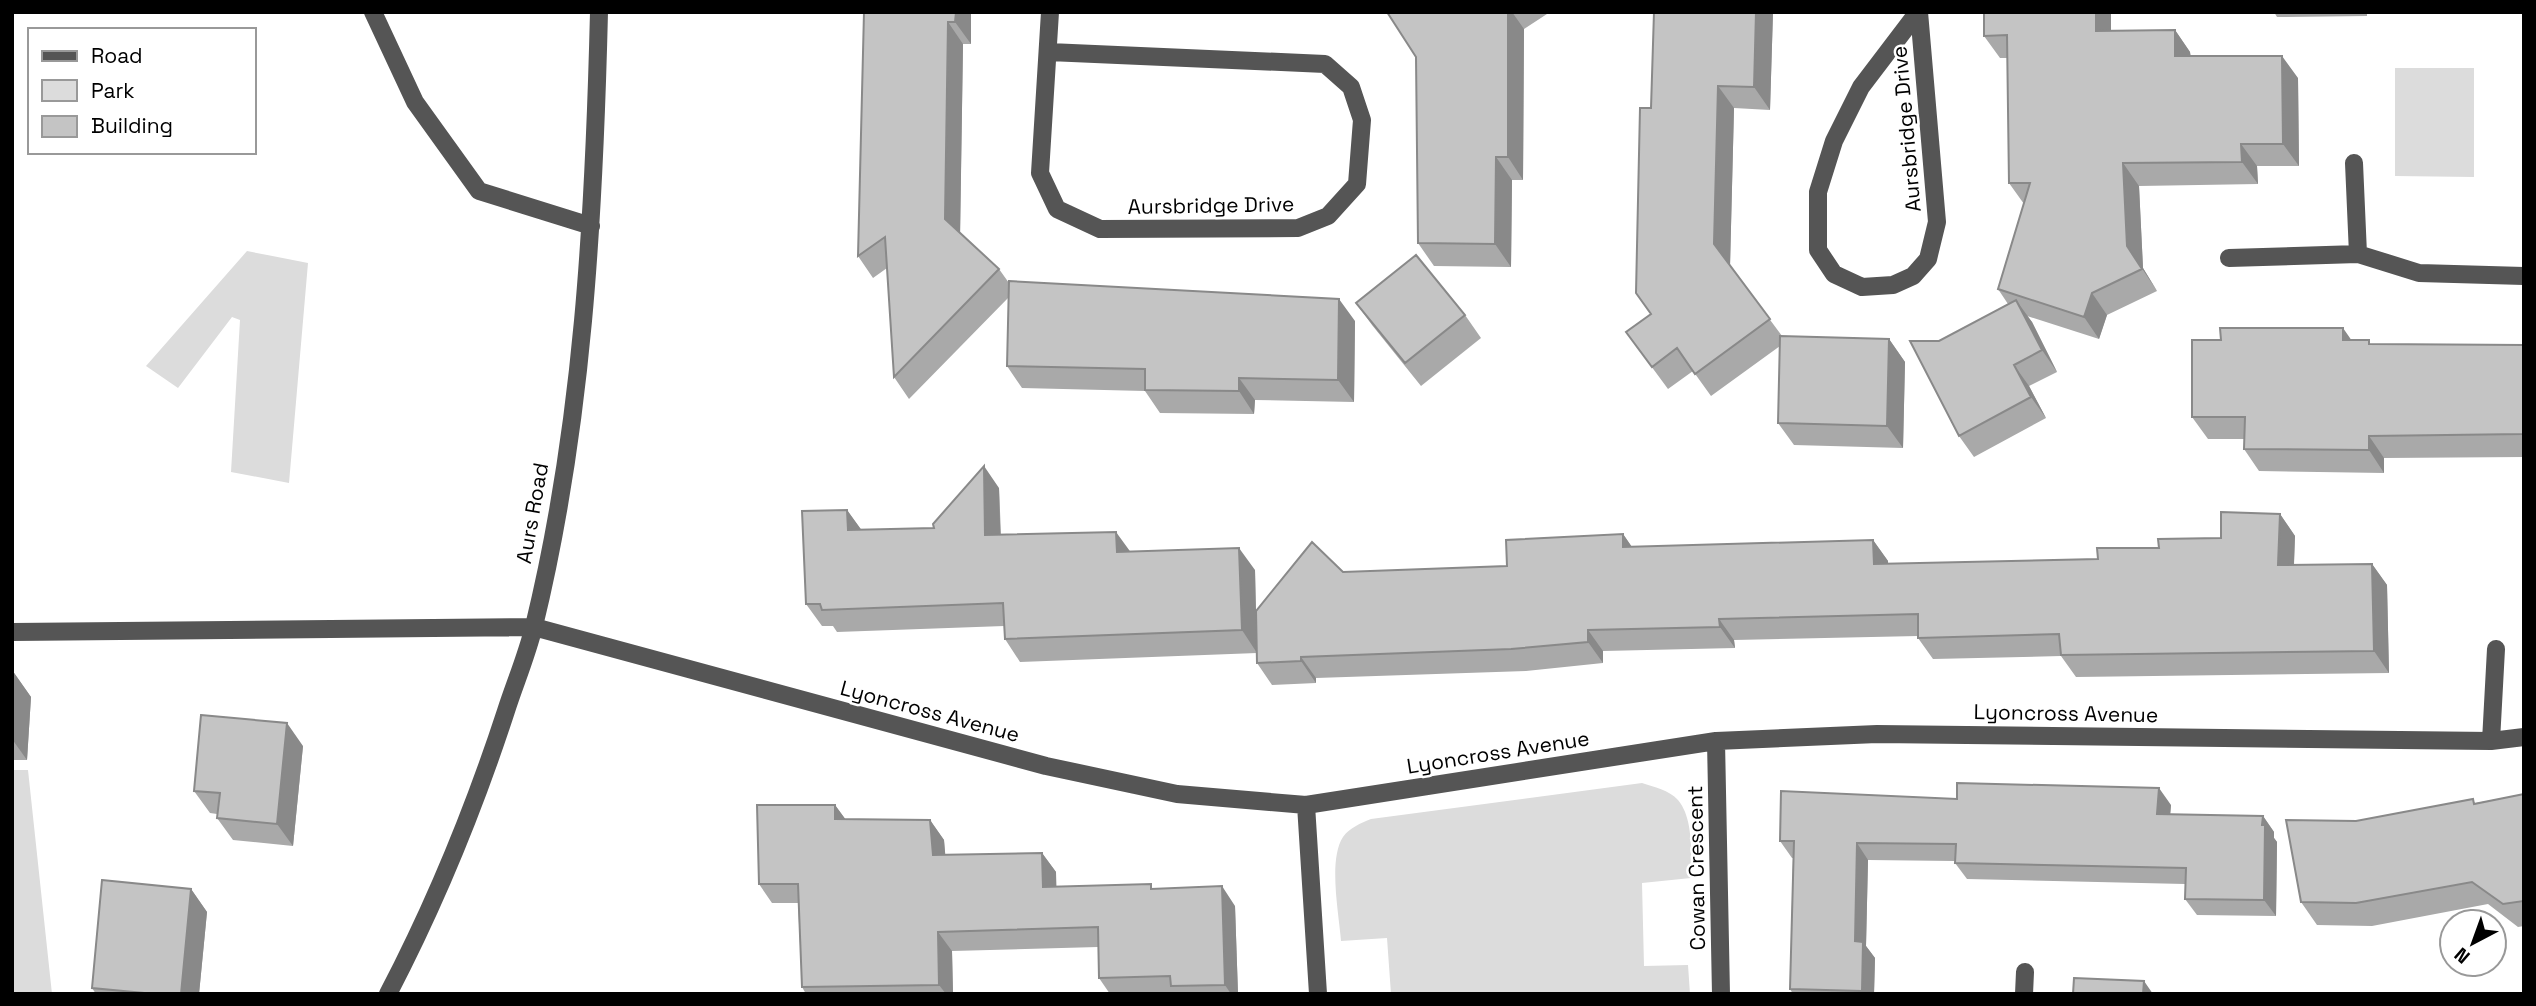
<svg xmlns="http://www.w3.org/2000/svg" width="2536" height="1006" font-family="'Space Grotesk',sans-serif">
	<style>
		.green { fill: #dcdcdc }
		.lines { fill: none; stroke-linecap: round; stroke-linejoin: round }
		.minor { stroke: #555; stroke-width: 18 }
		.wall { fill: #a9a9a9 }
		.shaded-wall { fill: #898989 }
		.building { fill: #c4c4c4; stroke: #898989; stroke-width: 2 }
		.labels { text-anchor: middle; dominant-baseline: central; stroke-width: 5; stroke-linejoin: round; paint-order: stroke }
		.street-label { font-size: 21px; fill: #000; stroke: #fff }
	</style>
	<rect width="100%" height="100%" fill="#fff"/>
	<path class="green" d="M2395,68h79v109l-79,-1z
		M247,251l61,12 -19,220 -58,-11 9,-152 -8,-3 -54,71 -32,-22z
		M12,770h16l24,224h-40z
		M1642,783c12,4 27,7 36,17 16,19 13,55 13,78l-49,5 2,83 44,-1 2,29h-299l-4,-56 -46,3c-2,-27 -13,-81 2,-104 6,-9 18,-14 28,-18z"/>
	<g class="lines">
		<path class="minor" d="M373,12l42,90 64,89 112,35
			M1918,12l-57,75 -27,54 -16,51v58l16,24 28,13 31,-2 20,-9 15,-17 9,-37 -18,-210
			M1049,52l276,12 26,23 11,33 -5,64 -29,32 -30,12 -198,1 -43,-20 -17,-36 10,-161
			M2354,163l4,91
			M2229,258l129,-4 61,19 105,3
			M12,632l522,-5 512,139 131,28 129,11 410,-64 161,-7 614,7 33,-4
			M1716,741l5,253
			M2491,741l5,-92
			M1306,805l12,189
			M388,994c48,-92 86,-185 118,-283 9,-28 21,-56 28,-85 49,-201 60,-408 65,-614
			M2024,994l1,-22"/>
	</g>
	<path class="wall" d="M864,12h107v32h-8l-3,189 39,36 10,14 346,38 -1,81 -99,-2 -1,14 -94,-1 -15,-22 -123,-3 -15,-22 2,-69 -100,102 -15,-22 -7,-109 -14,10 -15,-22z
		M1387,12h159l1,2 -23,15 -1,151h-11l-1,87 -77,-1 -16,-23 -2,-186z
		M1654,12h119l-3,98 -36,-2 -4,158 52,70 107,3 16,23 -2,86 -109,-3 -16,-22 2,-77 -69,50 -18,-25 -25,18 -42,-57 25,-18 -15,-21 15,-185z
		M1984,12h127v19l64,-1 15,22 1,4 107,22 1,88h-42l1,18 -119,2 4,82 14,23 -50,24 -8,24 -72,-23 5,6 25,50 -28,14 17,32 -72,39 -15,-21 -20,-95 69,-37 -10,-15 26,-85 -15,-21 -2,-125h-7l-16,-22z
		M2274,12h93v4l-90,1z
		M1356,303l109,12 16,23 -60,48 -49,-61z
		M2351,340l20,4 153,1v112l-140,1v15l-125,-2 -15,-22v-10h-36l-16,-22z
		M999,488l2,46 130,18 124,18 1,56 87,-54 164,-6 116,-32 9,13 241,-7 15,21v3l210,-5 123,-21 59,-24 15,22 -1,29 78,-1 15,21 2,88 -313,4 -15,-21 -128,3 -15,-21v-2l-184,4 1,8 -132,3v12l-77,8 -210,7v5l-44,2 -15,-22v-10l-237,9 -15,-23 -1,-13 -167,6 -4,-6h-11l-16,-22 41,-94 14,20 73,-2z
		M12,670l19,27 -4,63h-15z
		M303,746l-10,100 -60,-6 -16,-22v-4l-7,-1 -16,-22z
		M2524,794v132l-6,1 -30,-23 -116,22 -55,-1 -16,-23 55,-81 120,-18z
		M1957,799l214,6 -1,9 93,2 11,16v6l3,4 -1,74 -79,-1 -12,-16v-15l-218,-5 -12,-16v-2l-87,-1 -2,86 9,12 -1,36h-81l-3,-5 3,-131h-1l-12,-17z
		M835,805l10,14 85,1 14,20 1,15 97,-2 14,19v15l98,1 81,18 3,88h-128l-11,-16 -1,-31 -146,4 1,43h-147l-4,-7 -4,-84h-26l-13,-19z
		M191,889l16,23 -8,82h-103l-4,-6z"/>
	<path class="shaded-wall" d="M956,12h15v32l-16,-22z
		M1508,12h4l12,17 -1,151 -15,-23z
		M1756,12h17l-3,98 -16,-23z
		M2096,12h15v41l-15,-22z
		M948,22l15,22 -3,196 -15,-21z
		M2175,30l15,22 1,26 -16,-22z
		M2282,56l16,22 1,88 -16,-22z
		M1718,86l16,22 -4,159 -16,-23z
		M2241,144l16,22 1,18 -16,-22z
		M1496,157l16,23 -1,87 -16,-23z
		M2123,163l16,23 4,82 14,23 -30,-45z
		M2092,293l15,22 -8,24 -15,-22z
		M1339,299l16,22 -1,81 -16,-22z
		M2016,300l16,22 25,50 -15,-22z
		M2343,328l16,23 -16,-11z
		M1889,339l16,23 -2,86 -16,-22z
		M2014,365l15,21 17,32 -15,-21z
		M1239,378l16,22 -1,14 -15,-23z
		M2369,436l15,22v15l-15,-23z
		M984,466l15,22 2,69 -16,-22z
		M847,510l16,22 -15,-2z
		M2280,514l15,22 -2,50 -15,-21z
		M1116,532l16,22 -15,-2z
		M1623,534l15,22 -15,-9z
		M1873,540l15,21 1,25 -15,-22z
		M1239,548l16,22 2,83 -15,-23z
		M2372,564l15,21 2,88 -15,-22z
		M1719,619l15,21 1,8 -15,-21z
		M1588,630l15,21v12l-15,-21z
		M1301,657l15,21v5l-15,-22z
		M12,670l19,27 -4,63 -15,-21z
		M287,723l16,23 -10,100 -16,-22z
		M2159,788l12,17 -2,25 -12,-16z
		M835,805l14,19 -14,-5z
		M2263,816l11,16v6l3,4 -1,74 -12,-16z
		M930,820l14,20 3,34 -14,-19z
		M1857,843l11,17 -2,86 9,12 -1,36h-11l-1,-3 -7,-50z
		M1042,853l14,19 1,34 -14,-19z
		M1222,886l13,20 3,88h-7l-6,-9z
		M191,889l16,23 -8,82h-18z
		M938,932l14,19 1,43h-7l-7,-9z
		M2144,981l9,13h-10z"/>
	<path class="building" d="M864,12h92l-1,10h-7l-3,197 54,50 -105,108 -9,-140 -27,19z
		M1387,12h121v145h-12l-1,87 -77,-1 -2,-186z
		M1654,12h102l-2,75 -36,-1 -4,158 56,75 -75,55 -18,-26 -25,19 -26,-35 25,-18 -15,-21 4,-185h11z
		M1984,12h112v19l79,-1v26h107l1,88h-42l1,18 -119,1 4,83 15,23 -50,24 -8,24 -86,-28 32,-106h-21l-2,-148 -23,1z
		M1416,255l49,60 -60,48 -49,-60z
		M1009,281l330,18 -1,81 -99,-2v13l-94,-1v-21l-138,-3z
		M2016,300l26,50 -28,15 17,32 -72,39 -49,-95h29z
		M2220,328h123v12h26v4l155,1v89l-155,2v14l-125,-1 1,-32h-53v-77h29z
		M1780,336l109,3 -2,87 -109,-3z
		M984,466l1,69 131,-3 1,20 122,-4 3,82 -237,9 -2,-36 -181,7 -2,-6h-14l-4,-93 45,-1 1,20 86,-2 -1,-4z
		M2221,512l59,2 -2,51 94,-1 2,87 -313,4 -2,-21 -141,4v-24l-199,5 1,8 -132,3v12l-77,7 -210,8v4l-44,2 -1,-52 56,-69 31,30 164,-6 -1,-26 117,-6v13l250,-7 1,24 224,-5 -1,-11h62l-1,-9 63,-1z
		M201,715l86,8 -10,101 -60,-6 3,-25 -26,-2z
		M1957,783l202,5 -2,26 106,2 -1,9h3l-1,75 -79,-1 1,-31 -231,-5 1,-19 -99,-1 -2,98 8,1 -1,49 -72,-2 4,-148h-14l1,-50 176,8z
		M2524,794v107l-21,3 -31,-22 -116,21 -55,-1 -15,-82 70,1 117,-22 1,5z
		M757,805h78v14l95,1 3,35 109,-2 1,34 108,-3v5l71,-3 3,99 -54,1 -1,-10 -71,2 -1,-51 -160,5 1,53 -137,2 -4,-103h-39z
		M102,880l89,9 -10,105h-26l-63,-6z
		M2074,978l70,3 -1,13h-70z"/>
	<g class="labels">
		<g class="street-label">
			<text transform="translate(1906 129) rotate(-95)">Aursbridge Drive</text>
			<text transform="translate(1211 205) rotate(-1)">Aursbridge Drive</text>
			<text transform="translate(532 513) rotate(-80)">Aurs Road</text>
			<text transform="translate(930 711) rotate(15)">Lyoncross Avenue</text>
			<text transform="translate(2066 713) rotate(1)">Lyoncross Avenue</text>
			<text transform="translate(1498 752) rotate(-9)">Lyoncross Avenue</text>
			<text transform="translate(1696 868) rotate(-91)">Cowan Crescent</text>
		</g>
	</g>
	<rect width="2536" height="1006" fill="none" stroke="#000000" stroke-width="28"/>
	<rect x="28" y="28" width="228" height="126" fill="#ffffff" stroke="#999999" stroke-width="2"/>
	<rect x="42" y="51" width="35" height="10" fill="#555555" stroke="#999999" stroke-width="2"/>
	<text x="91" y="63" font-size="21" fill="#000000">Road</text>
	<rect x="42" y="80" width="35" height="21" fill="#dcdcdc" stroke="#999999" stroke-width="2"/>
	<text x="91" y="98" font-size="21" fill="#000000">Park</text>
	<rect x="42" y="116" width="35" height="21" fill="#c4c4c4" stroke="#999999" stroke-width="2"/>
	<text x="91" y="133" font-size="21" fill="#000000">Building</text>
	<g transform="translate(2473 943) rotate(221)"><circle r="33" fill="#ffffff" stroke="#999999" stroke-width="2"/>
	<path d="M0-5L12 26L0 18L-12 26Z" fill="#000000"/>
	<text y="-10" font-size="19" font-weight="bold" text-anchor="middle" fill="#000000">N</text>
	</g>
</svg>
